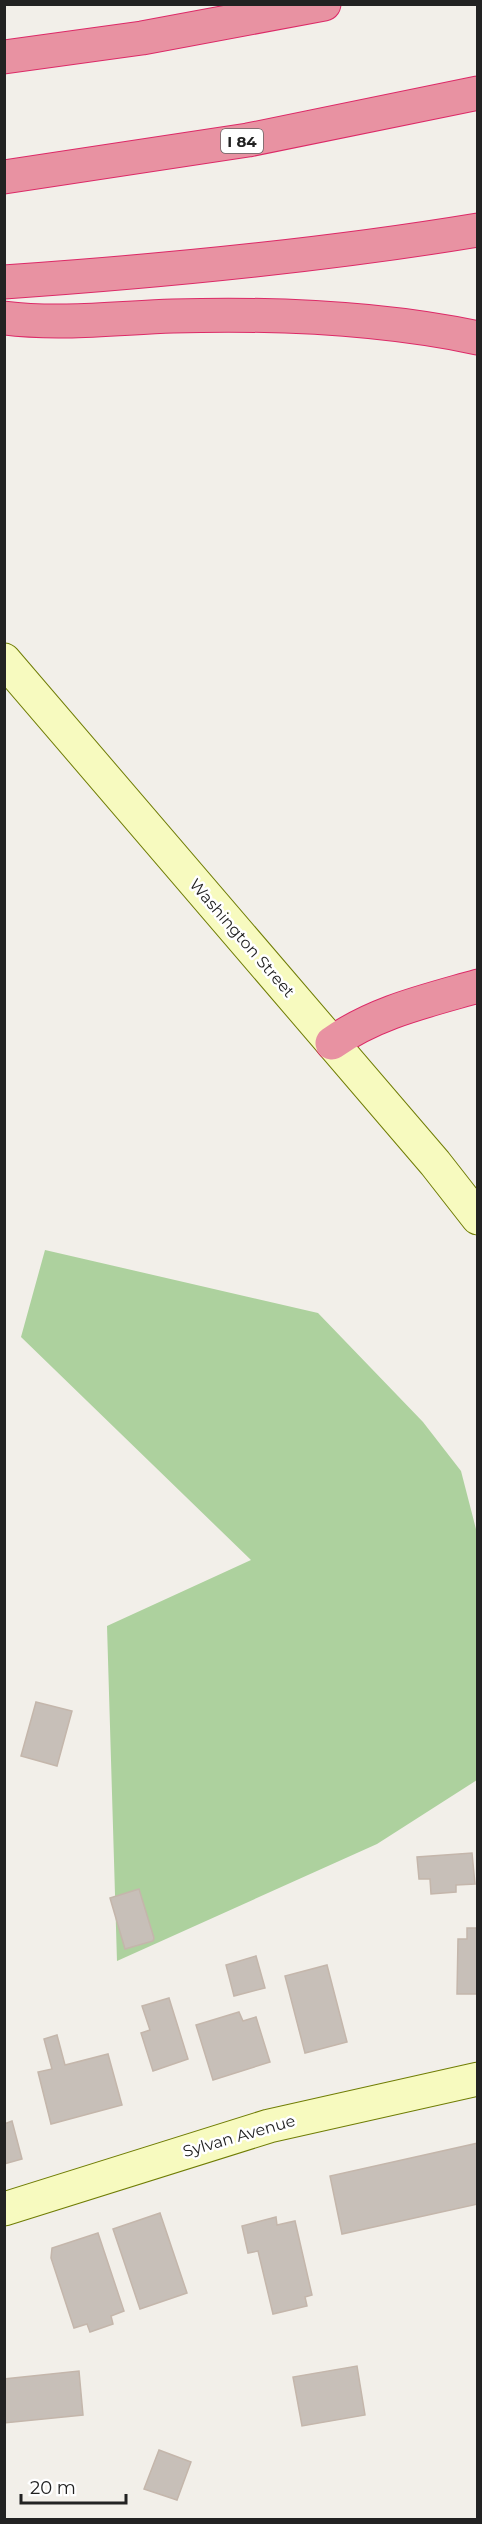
<svg xmlns="http://www.w3.org/2000/svg" width="482" height="2524" font-family="Montserrat,sans-serif">
	<style>
		.forest { fill: #add19e }
		.building { fill: #c7bfb8; stroke: #c4b6ab; stroke-width: 1.5 }
		.lines { fill: none; stroke-linecap: round; stroke-linejoin: round }
		.secondary-casing { stroke: #707d05; stroke-width: 35 }
		.highway-casing { stroke: #dc2a67; stroke-width: 35 }
		.secondary { stroke: #f7fabf; stroke-width: 33 }
		.highway { stroke: #e892a2; stroke-width: 33 }
		.labels { text-anchor: middle; dominant-baseline: central; stroke-width: 5; stroke-linejoin: round; paint-order: stroke }
		.shield { fill: #fff; stroke: #646464; stroke-width: 1.5 }
		.shield-label { font-size: 15px; font-weight: bold; fill: #222 }
		.street-label { font-size: 16px; fill: #222; stroke: #fff }
	</style>
	<rect width="100%" height="100%" fill="#f2efe9"/>
	<path class="forest" d="M45,1250l273,63 105,109 38,49 16,62v247l-100,64 -260,117 -10,-335 144,-66 -230,-223z"/>
	<path class="building" d="M36,1702l36,9 -15,55 -36,-10z
		M472,1853l3,31 -19,1v7l-25,2 -1,-15h-11l-2,-22z
		M139,1889l15,49 -1,3 -28,8 -15,-51z
		M467,1928h11v66h-21l1,-55h9z
		M256,1956l9,32 -31,8 -8,-31z
		M327,1965l20,77 -42,11 -20,-77z
		M169,1998l19,61 -35,12 -12,-38 9,-3 -8,-24z
		M239,2012l4,9 13,-4 14,45 -57,18 -17,-55z
		M57,2035l8,30 43,-11 14,51 -71,19 -13,-52 14,-3 -8,-30z
		M12,2121l10,38 -18,5v-40z
		M478,2143v61l-136,30 -12,-58z
		M160,2213l27,80 -47,16 -27,-80z
		M276,2217l1,8 18,-4 17,74 -7,2 2,9 -34,8 -15,-63 -10,2 -6,-27z
		M98,2233l26,78 -13,5 2,8 -23,8 -3,-8 -13,4 -23,-70 1,-10z
		M357,2366l8,49 -63,11 -9,-49z
		M79,2371l4,44 -79,8v-44z
		M159,2450l32,12 -14,38 -33,-11z"/>
	<g class="lines">
		<defs>
			<path id="secondary" d="M4,660l431,503 43,55
				M4,2209l265,-83 209,-47"/>
			<path id="highway" d="M4,57l138,-19 182,-34
				M4,177l244,-37 230,-47
				M4,282c159,-11 317,-26 474,-52
				M4,318c56,7 113,0 169,-2 101,-3 205,1 305,22
				M332,1043c44,-31 94,-42 146,-57"/>
		</defs>
		<use href="#secondary" class="secondary-casing"/>
		<use href="#highway" class="highway-casing"/>
		<use href="#secondary" class="secondary"/>
		<use href="#highway" class="highway"/>
	</g>
	<g class="labels">
		<rect class="shield" x="221" y="129" width="42" height="24" rx="4.5"/>
		<g class="shield-label">
			<text x="242" y="141">I 84</text>
		</g>
		<g class="street-label">
			<text transform="translate(242 938) rotate(49)">Washington Street</text>
			<text transform="translate(239 2136) rotate(-16)">Sylvan Avenue</text>
		</g>
	</g>
	<rect width="482" height="2524" fill="none" stroke="#222222" stroke-width="12"/>
	<path d="M21 2494v9h105v-9" fill="none" stroke="#222222" stroke-width="3"/>
	<text x="30" y="2494" font-size="18" fill="#222222" stroke="#ffffff" stroke-width="4.5" paint-order="stroke">20 m</text>
</svg>
